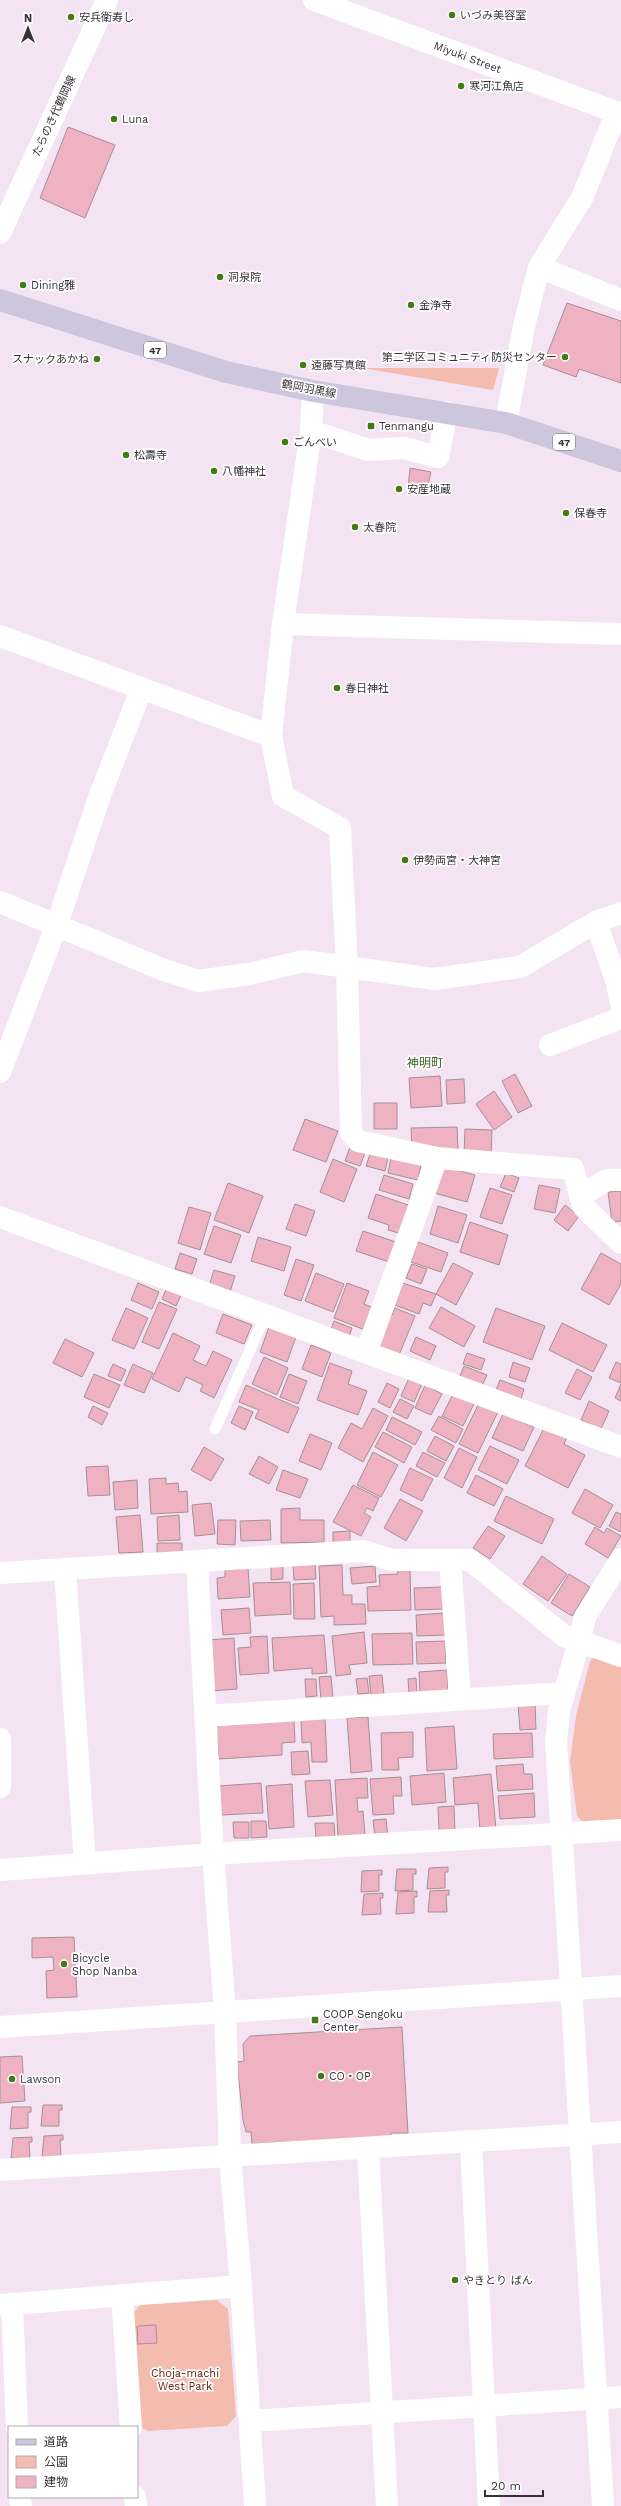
<svg xmlns="http://www.w3.org/2000/svg" width="621" height="2506" font-family="'Work Sans','Noto Sans JP',sans-serif">
	<style>
		.green { fill: #f3bcae }
		.building { fill: #efb2c2; stroke: #a59095 }
		.lines { fill: none; stroke-linecap: round; stroke-linejoin: round }
		.lane { stroke: #fff; stroke-width: 11 }
		.street { stroke: #fff; stroke-width: 22 }
		.secondary { stroke: #fff; stroke-width: 22 }
		.primary { stroke: #cdc7dd; stroke-width: 22 }
		.poi-dot { fill: #427b12; stroke: #fff; stroke-width: 1.5 }
		.labels { text-anchor: middle; dominant-baseline: central; stroke-width: 3.5; stroke-linejoin: round; paint-order: stroke }
		.shield { fill: #fff; stroke: #736f73; stroke-width: 1 }
		.shield-label { font-size: 10px; font-weight: bold; fill: #373137 }
		.poi-label { font-size: 11px; fill: #373137; stroke: #fff; text-anchor: start }
		.street-label { font-size: 11px; fill: #373137; stroke: #fff }
		.park-label { font-size: 11px; fill: #65200f; stroke: #fff }
		.neighbourhood-label { font-size: 12px; fill: #3c6123; stroke: #fff }
	</style>
	<rect width="100%" height="100%" fill="#f4e4f3"/>
	<path class="green" d="M362,368h137l-6,22z
		M597,1655l24,7v159l-37,2 -7,-7 -7,-55 6,-45 14,-55z
		M217,2300l11,9 8,107 -9,10 -79,5 -9,-4 -7,-112 8,-10z"/>
	<path class="building" d="M68,127l47,18 -30,73 -45,-20z
		M567,303l54,18v62l-42,-14 -3,8 -33,-12z
		M410,468l21,4 -5,21 -18,-4z
		M515,1074l17,32 -14,7 -16,-32z
		M440,1076l2,30 -31,2 -2,-30z
		M464,1079l1,24 -18,1 -1,-24z
		M494,1091l18,26 -18,13 -18,-26z
		M374,1103h23v26h-23z
		M305,1119l33,12 -12,31 -33,-12z
		M457,1127l1,22 -46,1 -1,-22z
		M465,1129l27,1 -1,28 -27,-1z
		M351,1144l15,6 -6,16 -15,-5z
		M370,1154l18,4 -3,13 -19,-5z
		M391,1158l30,7 -3,15 -30,-7z
		M333,1159l24,10 -13,33 -24,-10z
		M442,1166l33,9 -8,27 -33,-9z
		M506,1173l13,5 -5,14 -14,-5z
		M384,1175l29,9 -4,15 -30,-9z
		M228,1183l35,13 -14,37 -35,-13z
		M539,1185l21,4 -5,24 -21,-4z
		M490,1188l22,7 -10,29 -22,-7z
		M621,1191v30l-9,1 -4,-30z
		M376,1194l35,12 -9,28 -14,-4 1,-5 -21,-7z
		M295,1204l20,7 -9,25 -20,-7z
		M565,1205l14,11 -11,15 -14,-11z
		M438,1206l29,9 -9,28 -28,-9z
		M189,1207l22,6 -11,37 -22,-7z
		M470,1222l38,13 -9,30 -39,-13z
		M214,1226l27,9 -10,28 -27,-9z
		M363,1231l39,13 -7,20 -39,-13z
		M258,1237l33,10 -7,24 -33,-10z
		M418,1242l30,11 -7,19 -30,-10z
		M180,1253l17,6 -5,15 -17,-5z
		M601,1253l20,11v20l-12,21 -28,-16z
		M296,1259l18,6 -13,36 -17,-6z
		M453,1263l20,10 -17,32 -20,-11z
		M412,1264l15,5 -6,15 -15,-6z
		M214,1270l21,6 -5,16 -21,-6z
		M316,1273l28,11 -11,28 -28,-11z
		M400,1282l36,12 -5,12 -8,-3 -4,11 -27,-10z
		M138,1283l21,9 -7,17 -21,-9z
		M347,1283l22,8 -5,13 10,4 -9,22 -31,-12z
		M168,1285l15,6 -7,15 -14,-7z
		M159,1302l18,7 -18,40 -17,-7z
		M441,1307l34,19 -11,21 -35,-19z
		M126,1308l22,10 -14,31 -22,-9z
		M395,1308l20,8 -16,39 -24,-9 13,-33 4,2z
		M496,1308l49,18 -13,34 -49,-18z
		M223,1314l29,11 -8,19 -28,-11z
		M334,1321l18,7 -4,12 -18,-8z
		M562,1323l45,22 -14,27 -44,-22z
		M269,1327l27,10 -9,25 -27,-10z
		M173,1333l27,13 -7,14 13,6 7,-15 19,9 -18,38 -14,-7 3,-6 -17,-8 -7,15 -27,-13z
		M416,1337l20,9 -6,14 -20,-9z
		M65,1339l29,14 -12,24 -29,-14z
		M311,1345l20,8 -9,24 -20,-8z
		M467,1353l18,6 -4,11 -18,-6z
		M264,1357l24,11 -11,27 -25,-11z
		M513,1362l17,6 -5,14 -16,-5z
		M616,1362l5,2v19l-12,-5z
		M330,1363l22,8 -4,13 19,7 -9,24 -41,-15z
		M113,1364l13,6 -5,11 -13,-5z
		M133,1364l20,9 -9,20 -20,-8z
		M464,1366l23,9 -6,13 -22,-9z
		M577,1369l15,8 -12,23 -15,-7z
		M94,1374l26,11 -11,23 -25,-11z
		M289,1374l18,7 -9,23 -18,-7z
		M409,1378l13,6 -8,18 -13,-6z
		M500,1380l24,9 -4,13 -25,-9z
		M387,1383l12,6 -9,19 -12,-6z
		M621,1384v17l-6,-3z
		M246,1385l53,23 -11,25 -33,-15 4,-8 -20,-8z
		M425,1385l17,9 -11,21 -16,-7z
		M453,1394l21,10 -11,22 -21,-10z
		M400,1399l14,7 -7,13 -14,-7z
		M589,1401l20,10 -8,18 -20,-9z
		M479,1403l19,9 -20,41 -19,-9z
		M93,1406l15,7 -6,12 -14,-8z
		M239,1406l14,6 -8,18 -14,-7z
		M373,1408l15,8 -25,46 -25,-14 13,-25 11,6z
		M503,1414l31,13 -11,24 -31,-13z
		M439,1416l24,13 -7,14 -25,-13z
		M392,1417l30,15 -7,13 -29,-15z
		M545,1426l22,11 -3,7 21,11 -17,33 -43,-22z
		M383,1432l29,15 -8,16 -29,-16z
		M310,1434l22,9 -11,27 -22,-9z
		M435,1436l19,10 -8,15 -19,-10z
		M490,1446l29,14 -12,24 -29,-14z
		M204,1447l20,12 -13,22 -20,-11z
		M459,1448l18,9 -15,31 -18,-10z
		M373,1452l25,13 -17,32 -24,-12z
		M423,1452l22,11 -8,14 -21,-11z
		M259,1456l19,11 -9,17 -20,-10z
		M108,1466l2,29 -22,1 -2,-29z
		M410,1468l23,11 -11,22 -22,-11z
		M283,1470l25,9 -8,19 -24,-8z
		M476,1475l27,14 -9,17 -27,-13z
		M166,1478v6l12,-1 1,9 8,-1 1,21 -37,2 -2,-35z
		M137,1480l1,28 -23,2 -2,-28z
		M353,1485l26,13 -6,13 -6,-3 -3,5 7,4 -10,19 -28,-14z
		M585,1489l28,16 -13,23 -28,-15z
		M506,1496l48,23 -12,25 -48,-23z
		M400,1499l23,12 -17,30 -22,-13z
		M211,1503l4,31 -20,2 -3,-31z
		M300,1508v12h24v22l-43,1v-34z
		M616,1512l5,2v18l-12,-6z
		M140,1515l3,37 -24,1 -3,-36z
		M179,1515l1,25 -22,1 -1,-24z
		M218,1520h18l-1,25 -18,-1z
		M270,1520l1,20 -30,1 -1,-20z
		M488,1526l17,10 -15,23 -17,-11z
		M595,1527l9,6 3,-5 14,8 -13,22 -23,-14z
		M350,1531v16h-17v-15z
		M157,1543h25v13h-25z
		M542,1556l25,18 -19,27 -25,-17z
		M315,1564l1,15 -22,1 -1,-15z
		M283,1565v14l-12,1v-14z
		M342,1565l1,30h9v9h13l1,20 -32,1v-9l-13,1 -2,-51z
		M375,1566l1,16 -24,2 -2,-16z
		M248,1568l2,29 -32,2 -1,-21 8,-1v-7z
		M397,1568h13l1,42 -43,1 -1,-24 13,-1 -1,-11 19,-1z
		M569,1574l21,13 -18,29 -21,-13z
		M290,1582l1,32 -36,2 -2,-33z
		M314,1583l1,36h-21l-1,-35z
		M442,1587l1,22 -28,1 -1,-22z
		M249,1608l2,25 -28,2 -2,-25z
		M444,1613l1,22 -28,1 -1,-21z
		M364,1632l3,31 -18,2 2,9 -15,2 -4,-40z
		M412,1633l1,31 -40,1 -1,-31z
		M324,1635l3,38 -15,1v-6l-38,3 -2,-33z
		M267,1636l2,37 -29,2 -2,-27 13,-1 -1,-10z
		M234,1638l3,51 -26,2 -3,-51z
		M445,1641l1,22 -29,1 -1,-22z
		M447,1670l1,22 -28,1 -1,-21z
		M382,1675l2,20 -13,1 -2,-20z
		M331,1676l2,23 -12,1 -2,-23z
		M367,1678l2,15 -11,1 -2,-15z
		M416,1678l1,16h-8l-1,-15z
		M305,1679h11l1,17 -11,1z
		M535,1703l1,26 -16,1 -2,-26z
		M368,1717l4,54 -21,2 -4,-55z
		M325,1719l2,43h-15l-1,-20 -9,1 -1,-23z
		M294,1720l1,22 -13,1v12l-63,4 -3,-34z
		M454,1726l3,43 -30,2 -2,-43z
		M413,1732v25l-15,1 1,12h-17l-1,-37z
		M532,1733l1,24 -39,2 -1,-25z
		M308,1751l2,23 -18,1 -1,-23z
		M523,1764l1,10h8l1,15 -35,2 -2,-25z
		M444,1773l2,29 -34,3 -2,-29z
		M491,1774l5,55 -16,2 -2,-28 -23,2 -2,-27z
		M401,1777l1,19h-9l1,18 -21,1 -3,-36z
		M367,1778l1,20h-11l1,14 5,-1 2,24 -27,2 -3,-57z
		M330,1780l3,35 -25,2 -3,-36z
		M261,1783l2,30 -42,2 -2,-29z
		M292,1784l2,43 -25,2 -3,-43z
		M534,1793l1,24 -35,2 -2,-23z
		M454,1806l1,25h-16l-1,-24z
		M386,1819l2,18 -13,1 -2,-18z
		M251,1821h15l1,16 -16,1z
		M233,1822h16v16h-15z
		M315,1823h19l1,16 -19,1z
		M448,1867v5h-3v16l-18,1 2,-21z
		M397,1869h19v5h-3v16l-18,1z
		M382,1870v5h-3v16l-18,1 1,-21z
		M449,1890v5h-3l1,17h-19l2,-21z
		M417,1891v6h-3v16l-18,1 2,-22z
		M383,1893v5h-3l1,16 -19,1 2,-21z
		M74,1937l3,60 -30,1 -1,-27 8,-1 -1,-13 -21,1v-20z
		M402,2027l6,106h-17v3l-139,8 -1,-12h-5l-3,-12 -6,-58 7,-1 -1,-17 7,-8z
		M22,2056l3,45 -25,2v-46z
		M43,2105h19v5h-3v16h-18z
		M12,2107h19v5h-3v16l-18,1z
		M63,2135v5h-3l1,16 -19,1 2,-21z
		M32,2137v5h-3l1,16 -19,1 2,-21z
		M156,2325l1,18 -19,1 -1,-18z"/>
	<g class="lines">
		<path class="lane" d="M215,1429l50,-113"/>
		<g class="street">
			<path id="s1" d="M314,0l307,114"/>
			<path d="M539,267l82,33"/>
			<path d="M313,391l-2,40 -28,193 -12,112 12,60 57,32 7,140 4,165 7,8 79,17 136,11 10,37 38,37"/>
			<path d="M506,423l18,-97 15,-59 43,-69 35,-86"/>
			<path d="M311,431l57,19 36,-2 34,9 9,-45"/>
			<path d="M283,624l338,10"/>
			<path d="M0,636l271,100"/>
			<path d="M0,902l164,68 34,11 51,-7 55,-13 130,18 86,-12 76,-45 25,-9"/>
			<path d="M596,922l21,61 4,20"/>
			<path d="M550,1045l71,-27"/>
			<path d="M0,1072l57,-148 43,-129 41,-105"/>
			<path d="M580,1196l27,-16h14"/>
			<path d="M0,1217l621,230"/>
			<path d="M366,1353l71,-195"/>
			<path d="M450,1560l10,139"/>
			<path d="M197,1562l16,292 12,158 5,144 11,130 14,220"/>
			<path d="M65,1569l20,294"/>
			<path d="M0,1573l363,-22 29,9h78l94,76 57,20"/>
			<path d="M579,1642l6,-25 36,-58"/>
			<path d="M205,1716l359,-23"/>
			<path d="M0,1739v48"/>
			<path d="M0,1870l213,-16 408,-24"/>
			<path d="M471,2141l18,365"/>
			<path d="M368,2148l19,358"/>
			<path d="M0,2170l621,-38"/>
			<path d="M122,2295l9,132"/>
			<path d="M12,2304l5,123"/>
			<path d="M0,2305l241,-19"/>
			<path d="M250,2421l371,-24"/>
			<path d="M20,2497l1,9"/>
			<path d="M135,2497l1,9"/>
		</g>
		<path class="secondary" d="M0,233l107,-233
			M579,1642l-20,69 -3,31 47,764
			M0,2027l621,-41"/>
		<path class="primary" d="M0,300l226,72 87,19 193,32 115,38"/>
	</g>
	<g class="poi-dot">
		<circle cx="452" cy="15" r="4"/>
		<circle cx="71" cy="17" r="4"/>
		<circle cx="461" cy="86" r="4"/>
		<circle cx="114" cy="119" r="4"/>
		<circle cx="220" cy="277" r="4"/>
		<circle cx="23" cy="285" r="4"/>
		<circle cx="411" cy="305" r="4"/>
		<circle cx="565" cy="357" r="4"/>
		<circle cx="97" cy="359" r="4"/>
		<circle cx="303" cy="365" r="4"/>
		<rect x="367" y="422" width="8" height="8" rx="2"/>
		<circle cx="285" cy="442" r="4"/>
		<circle cx="126" cy="455" r="4"/>
		<circle cx="214" cy="471" r="4"/>
		<circle cx="399" cy="489" r="4"/>
		<circle cx="566" cy="513" r="4"/>
		<circle cx="355" cy="527" r="4"/>
		<circle cx="337" cy="688" r="4"/>
		<circle cx="405" cy="860" r="4"/>
		<circle cx="64" cy="1964" r="4"/>
		<rect x="311" y="2016" width="8" height="8" rx="2"/>
		<circle cx="321" cy="2076" r="4"/>
		<circle cx="12" cy="2079" r="4"/>
		<circle cx="455" cy="2280" r="4"/>
	</g>
	<g class="labels">
		<g class="shield">
			<rect x="144" y="342" width="22" height="16" rx="3"/>
			<rect x="553" y="434" width="22" height="16" rx="3"/>
		</g>
		<g class="shield-label">
			<text x="155" y="350">47</text>
			<text x="564" y="442">47</text>
		</g>
		<g class="poi-label">
			<text x="460" y="15">いづみ美容室</text>
			<text x="79" y="17">安兵衛寿し</text>
			<text x="469" y="86">寒河江魚店</text>
			<text x="122" y="119">Luna</text>
			<text x="228" y="277">洞泉院</text>
			<text x="31" y="285">Dining雅</text>
			<text x="419" y="305">金浄寺</text>
			<text x="557" y="357" text-anchor="end">第二学区コミュニティ防災センター</text>
			<text x="89" y="359" text-anchor="end">スナックあかね</text>
			<text x="311" y="365">遠藤写真館</text>
			<text x="379" y="426">Tenmangu</text>
			<text x="293" y="442">ごんべい</text>
			<text x="134" y="455">松壽寺</text>
			<text x="222" y="471">八幡神社</text>
			<text x="407" y="489">安産地蔵</text>
			<text x="574" y="513">保春寺</text>
			<text x="363" y="527">太春院</text>
			<text x="345" y="688">春日神社</text>
			<text x="413" y="860">伊勢両宮・大神宮</text>
			<text x="72" y="1958">Bicycle<tspan x="72" dy="13">Shop Nanba</tspan></text>
			<text x="323" y="2014">COOP Sengoku<tspan x="323" dy="13">Center</tspan></text>
			<text x="329" y="2076">CO・OP</text>
			<text x="20" y="2079">Lawson</text>
			<text x="463" y="2280">やきとり ばん</text>
		</g>
		<g class="street-label">
			<text stroke="none"><textPath href="#s1" startOffset="164">Miyuki Street</textPath></text>
			<text transform="translate(54 116) rotate(-65)">たらのき代鶴岡線</text>
			<text transform="translate(309 389) rotate(11)">鶴岡羽黒線</text>
		</g>
		<g class="park-label">
			<text x="185" y="2373">Choja-machi<tspan x="185" dy="13">West Park</tspan></text>
		</g>
		<g class="neighbourhood-label">
			<text x="425" y="1063">神明町</text>
		</g>
	</g>
	<rect x="8" y="2426" width="130" height="72" fill="#ffffff" stroke="#afadaf"/>
	<rect x="16" y="2439" width="20" height="6" fill="#cdc7dd" stroke="#afadaf"/>
	<text x="44" y="2446" font-size="12" fill="#373137">道路</text>
	<rect x="16" y="2456" width="20" height="12" fill="#f3bcae" stroke="#afadaf"/>
	<text x="44" y="2466" font-size="12" fill="#373137">公園</text>
	<rect x="16" y="2476" width="20" height="12" fill="#efb2c2" stroke="#afadaf"/>
	<text x="44" y="2486" font-size="12" fill="#373137">建物</text>
	<g transform="translate(28 28)" stroke="#ffffff" stroke-width="3" paint-order="stroke">
	<path d="M0-3L7 15L0 10L-7 15Z" fill="#373137"/>
	<text y="-6" font-size="11" font-weight="bold" text-anchor="middle" fill="#373137">N</text>
	</g>
	<path d="M485 2490v6h58v-6" fill="none" stroke="#373137" stroke-width="2"/>
	<text x="491" y="2490" font-size="12" fill="#373137" stroke="#ffffff" stroke-width="3" paint-order="stroke">20 m</text>
</svg>
